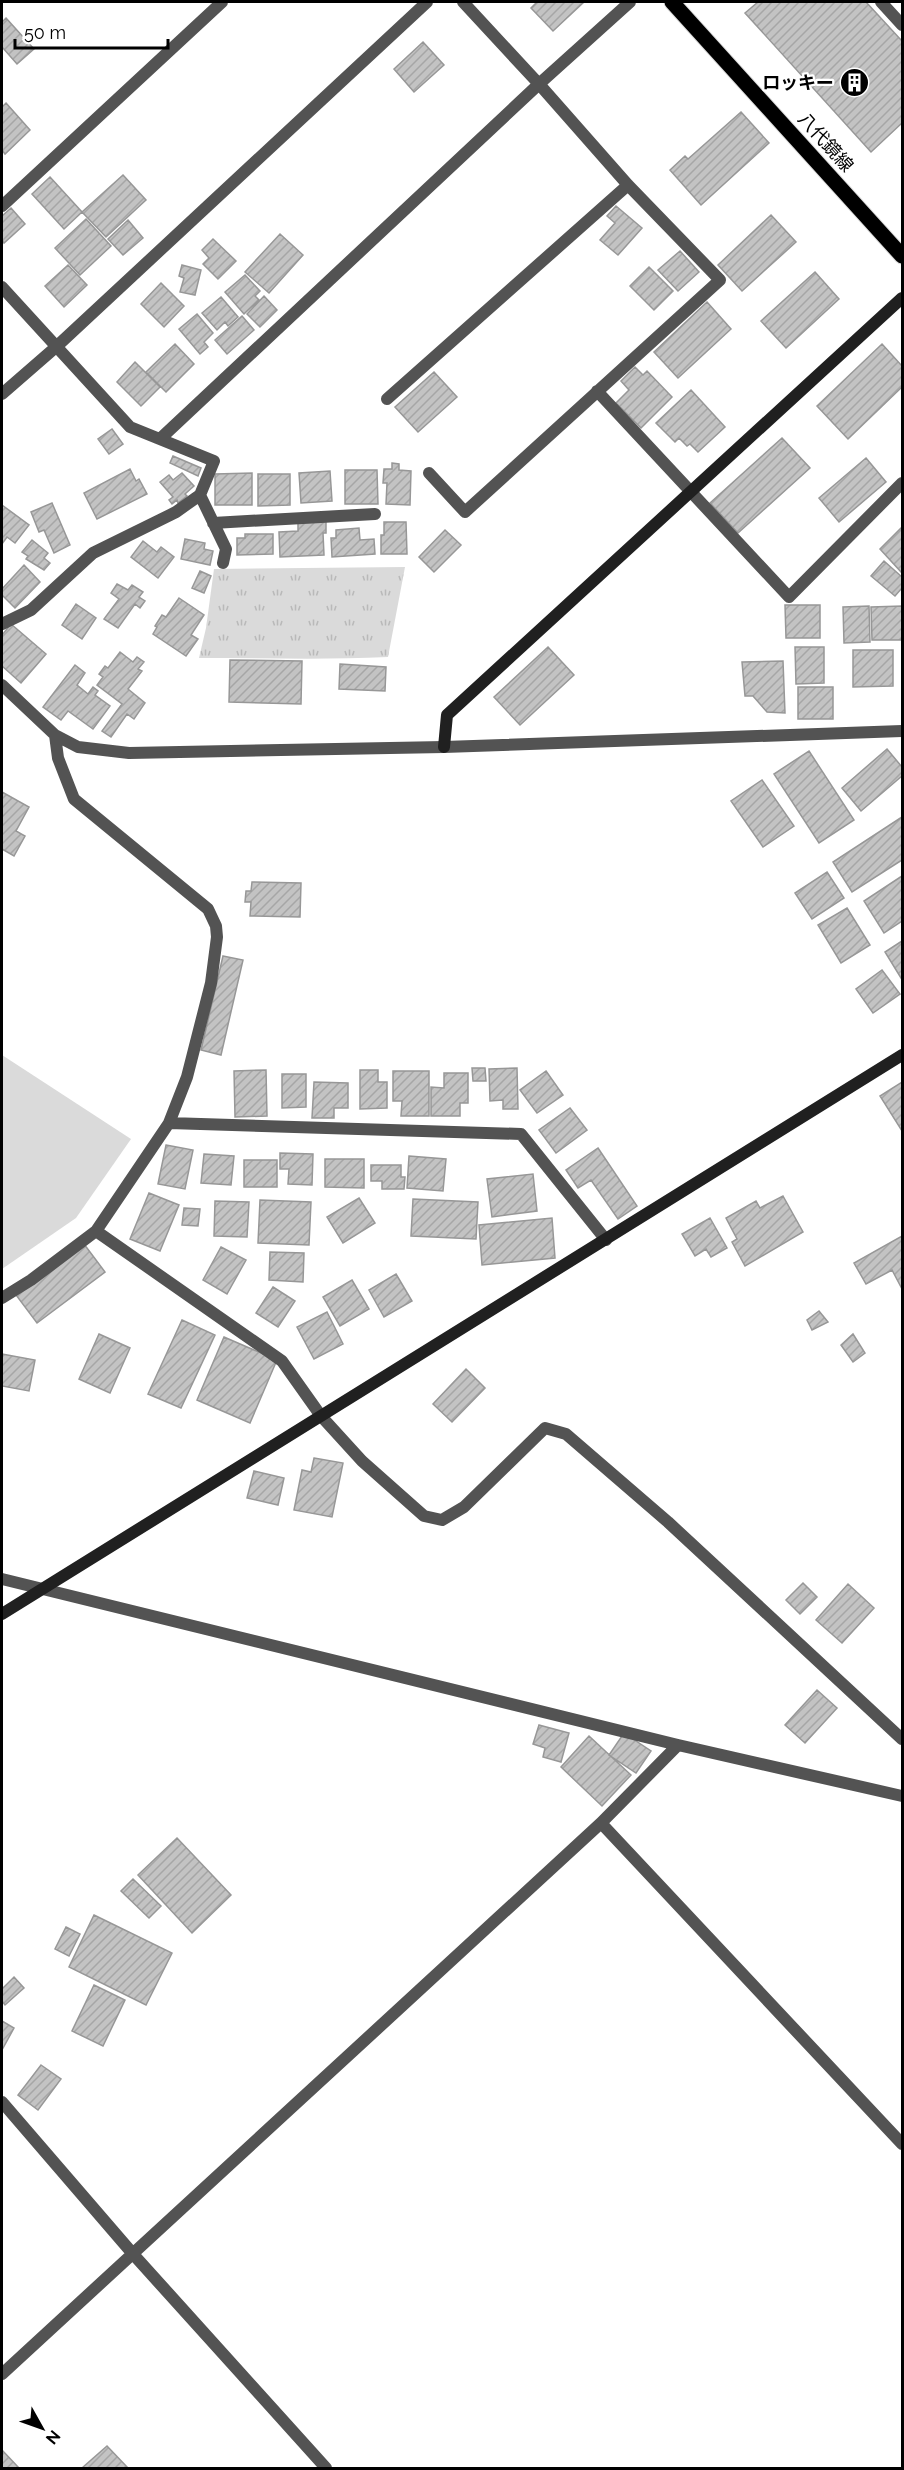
<svg xmlns="http://www.w3.org/2000/svg" width="904" height="2470" font-family="Raleway,'Noto Sans JP',sans-serif">
	<style>
		.grass { fill: url(#grass-tufts) }
		.pitch { fill: #dadada }
		.building { fill: url(#building-hatch); stroke: #979797; stroke-width: 1.5 }
		.lines { fill: none; stroke-linecap: round; stroke-linejoin: round }
		.primary-casing { stroke: #dbdbdb; stroke-width: 17 }
		.street { stroke: #535353; stroke-width: 12 }
		.secondary { stroke: #202020; stroke-width: 12 }
		.primary { stroke: #000; stroke-width: 15 }
		.labels { text-anchor: middle; dominant-baseline: central; stroke-width: 4.5; stroke-linejoin: round; paint-order: stroke }
		.poi-label { font-size: 18px; font-weight: bold; fill: #000; stroke: #fff; text-anchor: end }
		.street-label { font-size: 18px; fill: #000; stroke: #fff }
	</style>
	<defs>
		<pattern id="grass-tufts" width="24" height="20" patternUnits="userSpaceOnUse" patternTransform="scale(1.5)"><rect width="24" height="20" fill="#dadada"/><path d="M3 7l-1-3M5 7V3M7 7l1-3M15 17l-1-3M17 17v-4M19 17l1-3" fill="none" stroke="#b9b9b9"/></pattern>
		<pattern id="building-hatch" width="6" height="6" patternUnits="userSpaceOnUse" patternTransform="scale(1.5)"><rect width="6" height="6" fill="#c3c3c3"/><path d="M-1 1l2-2M0 6l6-6M5 7l2-2" fill="none" stroke="#a6a6a6"/></pattern>
	</defs>
	<rect width="100%" height="100%" fill="#fff"/>
	<path class="grass" d="M405,567l-17,90c-63,3 -126,1 -189,1l7,-30 8,-59z"/>
	<path class="pitch" d="M2,1055l129,84 -55,79 -74,51z"/>
	<path class="building" d="M537,2h47l-31,29 -22,-23z
		M758,2h108l36,39v82l-31,29 -126,-139z
		M6,18l28,31 -17,15 -15,-17v-25z
		M423,42l21,23 -30,27 -20,-23z
		M6,103l24,27 -25,24 -3,-4v-43z
		M741,112l28,31 -68,62 -31,-35 15,-14 3,3z
		M123,175l23,25 -40,37 -24,-25z
		M50,177l32,35 -18,17 -32,-35z
		M616,206l26,22 -24,27 -18,-15 15,-17 -8,-7z
		M11,208l14,16 -21,19 -2,-3v-24z
		M771,215l25,27 -54,49 -24,-26z
		M86,219l25,27 -31,29 -25,-27z
		M128,220l15,18 -20,17 -15,-16z
		M280,234l23,21 -34,38 -24,-21z
		M213,239l23,22 -18,18 -15,-15 6,-6 -7,-8z
		M680,251l19,21 -21,19 -20,-21z
		M68,265l19,20 -23,22 -19,-21z
		M182,265l19,5 -6,25 -15,-3 4,-14 -5,-2z
		M649,267l24,24 -19,19 -24,-24z
		M815,272l24,27 -53,49 -25,-27z
		M245,275l15,16 -5,5 4,4 -15,14 -19,-22z
		M161,283l23,23 -20,21 -23,-23z
		M264,296l13,14 -17,17 -13,-13z
		M221,297l17,20 -10,9 -3,-4 -8,8 -15,-17z
		M707,302l24,27 -53,49 -24,-26z
		M197,314l16,19 -9,9 4,5 -8,7 -21,-25z
		M242,316l12,14 -27,24 -12,-14z
		M175,344l19,20 -28,28 -20,-20z
		M882,344l20,22v21l-54,52 -31,-33z
		M135,362l25,25 -19,19 -24,-24z
		M635,367l8,8 4,-4 25,26 -31,31 -25,-25 13,-13 -8,-9z
		M434,372l23,25 -39,35 -23,-25z
		M691,390l34,37 -27,25 -8,-8 -3,2 -8,-8 -4,4 -19,-19z
		M112,429l11,15 -14,10 -11,-15z
		M782,438l28,30 -72,65 -28,-30z
		M173,456l28,12 -3,8 -28,-13z
		M866,458l20,24 -47,40 -20,-24z
		M392,463l7,1v6l12,1 -1,34 -24,-1 1,-21h-4l1,-14h8z
		M130,469l6,12 3,-2 8,15 -50,25 -13,-26z
		M345,470h32l1,34h-33z
		M330,471l2,30 -31,2 -2,-30z
		M182,473l12,13 -9,8 2,2 -9,7 -1,-3 -5,4 -3,-4 4,-3 -13,-15 9,-7 4,5z
		M252,473v32h-37v-31z
		M258,474h32v31l-32,1z
		M52,503l18,42 -16,8 -10,-23 -5,2 -8,-20z
		M2,505l27,20 -14,18 -8,-6 -5,7z
		M326,521v12h-3l1,22 -44,2 -1,-25 19,-1v-9z
		M384,522h22l1,32h-26v-19h3z
		M902,527v46l-22,-24z
		M359,528l1,12 14,-1 1,15 -43,3 -1,-19h5v-8z
		M445,530l16,15 -27,27 -15,-15z
		M245,534h28v20l-36,1v-17h8z
		M185,539l20,4 -1,6 9,2 -3,14 -29,-6z
		M32,540l16,13 -4,5 6,5 -6,7 -18,-11 2,-3 -6,-4z
		M143,541l14,11 4,-5 13,10 -16,21 -27,-21z
		M884,561l18,16v11l-7,8 -24,-20z
		M24,565l16,17 -25,26 -13,-13v-6z
		M200,571l11,5 -7,17 -12,-5z
		M117,584l11,6 4,-5 11,7 -4,5 6,4 -5,7 -5,-4 -17,24 -14,-9 15,-20 -8,-6z
		M179,598l25,17 -13,20 7,4 -12,17 -33,-22 4,-7 -2,-1 7,-11 4,2z
		M76,604l20,14 -14,21 -20,-14z
		M785,605h35v33h-34z
		M869,606l1,36 -26,1 -1,-36z
		M902,606v34h-30l-1,-33z
		M11,624l35,30 -25,29 -19,-17v-31z
		M548,647l26,28 -54,50 -26,-28z
		M795,647h29v36l-28,1z
		M853,650h40v36l-40,1z
		M120,652l13,10 4,-5 7,5 -6,7 4,2 -14,18 17,14 -11,16 -7,-5 -16,23 -9,-6 20,-27 -25,-19 6,-8 -4,-3 6,-8 3,2z
		M230,660l72,1 -1,43 -72,-2z
		M783,661l2,52 -18,-1 -14,-16h-8l-3,-34z
		M340,664l46,3 -1,24 -46,-2z
		M75,665l10,8 -8,12 11,9 5,-7 5,4 -3,4 15,11 -17,23 -25,-18 -7,9 -18,-13z
		M798,687h35v32h-35z
		M887,749l15,18v9l-41,35 -19,-23z
		M809,751l45,69 -35,23 -45,-69z
		M762,780l32,46 -31,21 -32,-46z
		M2,792l27,15 -13,24 9,5 -11,20 -12,-7z
		M902,817v43l-50,32 -19,-30z
		M827,872l17,26 -32,21 -17,-26z
		M902,876v45l-18,12 -20,-32z
		M252,882l49,1 -1,34 -50,-1 1,-14h-6l1,-11h5z
		M847,908l23,37 -29,18 -23,-38z
		M902,941v36l-1,1 -16,-26z
		M223,956l20,4 -22,95 -20,-5z
		M882,970l18,24 -27,19 -17,-24z
		M472,1068h13l1,13h-13z
		M517,1068l1,41h-15v-9l-13,1 -1,-32z
		M266,1070l1,46 -32,1 -1,-46z
		M360,1070h18v12h9v26l-27,1z
		M393,1071h36v45h-28l1,-15h-9z
		M546,1071l17,24 -26,18 -17,-23z
		M444,1073h24v30h-8v13h-29v-29l13,1z
		M282,1074h24v33l-24,1z
		M314,1082l34,1v25h-14v10h-22z
		M902,1082v49l-22,-35z
		M570,1108l17,22 -31,23 -17,-23z
		M166,1145l27,5 -8,39 -27,-5z
		M598,1148l39,58 -19,13 -27,-39 -13,8 -12,-18z
		M280,1153l33,1 -1,31 -24,-1 1,-15h-9z
		M204,1154l30,2 -3,29 -30,-2z
		M409,1156l37,3 -3,32 -36,-3z
		M325,1159h39v29l-39,-1z
		M244,1160h33v27h-33z
		M371,1165h30v12h4l-1,12h-22v-8h-11z
		M533,1174l4,37 -45,6 -5,-38z
		M149,1193l30,12 -19,46 -30,-12z
		M783,1196l20,36 -58,34 -13,-24 5,-3 -11,-21 30,-17 4,7z
		M359,1198l16,25 -32,20 -16,-26z
		M413,1199l65,3 -2,37 -65,-3z
		M260,1200l51,2 -2,43 -51,-2z
		M215,1201l34,1 -2,35 -33,-1z
		M184,1208l16,1 -2,17 -16,-1z
		M552,1218l3,40 -73,7 -3,-40z
		M710,1218l17,30 -16,9 -5,-8 -11,7 -13,-22z
		M902,1236v53l-10,-19 -26,14 -12,-21z
		M84,1244l21,28 -68,51 -21,-28z
		M221,1247l25,13 -19,34 -24,-14z
		M270,1252l34,1 -1,29 -34,-2z
		M396,1274l16,27 -28,16 -15,-27z
		M352,1280l17,29 -29,17 -17,-29z
		M273,1287l22,14 -17,26 -22,-14z
		M819,1311l9,11 -16,8 -5,-10z
		M327,1312l16,32 -29,15 -17,-32z
		M182,1320l33,15 -34,73 -33,-14z
		M99,1334l31,14 -20,45 -31,-14z
		M853,1334l12,19 -12,9 -12,-17z
		M224,1337l53,23 -27,63 -53,-23z
		M2,1354l33,6 -6,31 -27,-5z
		M466,1369l19,19 -33,34 -19,-18z
		M314,1458l29,5 -11,54 -38,-7 8,-40 9,2z
		M254,1471l30,7 -6,27 -31,-7z
		M803,1583l14,14 -17,17 -14,-14z
		M848,1584l26,24 -32,35 -26,-23z
		M817,1690l20,18 -32,35 -20,-18z
		M539,1725l30,8 -8,29 -18,-5 2,-9 -12,-4z
		M624,1733l27,18 -15,22 -27,-18z
		M589,1736l42,39 -29,31 -41,-39z
		M177,1838l54,57 -39,38 -54,-58z
		M133,1879l28,27 -12,12 -28,-27z
		M94,1915l78,38 -26,52 -77,-38z
		M66,1927l14,7 -11,22 -14,-7z
		M14,1977l10,11 -19,17 -3,-4v-12z
		M94,1985l31,15 -22,46 -31,-15z
		M2,2021l12,7 -12,22z
		M41,2065l20,14 -23,31 -20,-15z
		M107,2446l21,22h-46z
		M2,2450l17,18h-17z"/>
	<g class="lines">
		<defs>
			<path id="primary" d="M672,2l230,254"/>
		</defs>
		<use href="#primary" class="primary-casing"/>
		<path class="street" d="M881,2l21,23
			M2,206l220,-204
			M2,287l128,140 84,34 -14,34 26,54 -3,14
			M597,391l192,206 113,-114
			M2,394l54,-47 371,-345
			M387,399l241,-214
			M160,439l379,-355 -76,-82
			M429,473l36,39 255,-232 -92,-95 -89,-101 91,-82
			M213,523l162,-9
			M2,624l29,-14 62,-57 83,-41 24,-17
			M2,685l53,50 23,12 51,6 315,-6 458,-16
			M169,1123l352,11 85,106
			M96,1231l186,130 39,55 41,45 62,55 18,4 22,-13 81,-79 21,6 102,88 234,217
			M2,1298l29,-18 65,-49 73,-108 18,-46 24,-94 6,-46 -1,-11 -8,-17 -134,-110 -16,-41 -3,-23
			M2,1579l676,166 224,51
			M601,1823l301,321
			M2,2102l131,152 193,214
			M2,2374l599,-551 77,-78"/>
		<path class="secondary" d="M444,747l3,-32 455,-417
			M2,1614l900,-559"/>
		<use href="#primary" class="primary"/>
	</g>
	<defs>
		<symbol id="building-disc" viewBox="-11 -11 22 22"><circle r="9.5" fill="#000" stroke="#fff"/><path d="M-4-6H4V6H1V3H-1V6H-4ZM-2.5-4.3h1.7v1.8h-1.7ZM.8-4.3h1.7v1.8H.8ZM-2.5-1h1.7V.8h-1.7ZM.8-1h1.7V.8H.8Z" fill="#fff"/></symbol>
	</defs>
	<g fill-rule="evenodd">
		<use href="#building-disc" x="838" y="66" width="33" height="33"/>
	</g>
	<g class="labels">
		<g class="poi-label">
			<text x="834" y="82">ロッキー</text>
		</g>
		<g class="street-label">
			<text transform="translate(826 142) rotate(48)">八代鏡線</text>
		</g>
	</g>
	<rect width="904" height="2470" fill="none" stroke="#000000" stroke-width="6"/>
	<g transform="translate(42 2428) rotate(130)" stroke="#ffffff" stroke-width="4.5" paint-order="stroke">
	<path d="M0-4.5L10 22L0 15L-10 22Z" fill="#000000"/>
	<text y="-9" font-size="16" font-weight="bold" text-anchor="middle" fill="#000000">N</text>
	</g>
	<path d="M15 39v9h153v-9" fill="none" stroke="#000000" stroke-width="3"/>
	<text x="24" y="39" font-size="18" fill="#000000" stroke="#ffffff" stroke-width="4.5" paint-order="stroke">50 m</text>
</svg>
